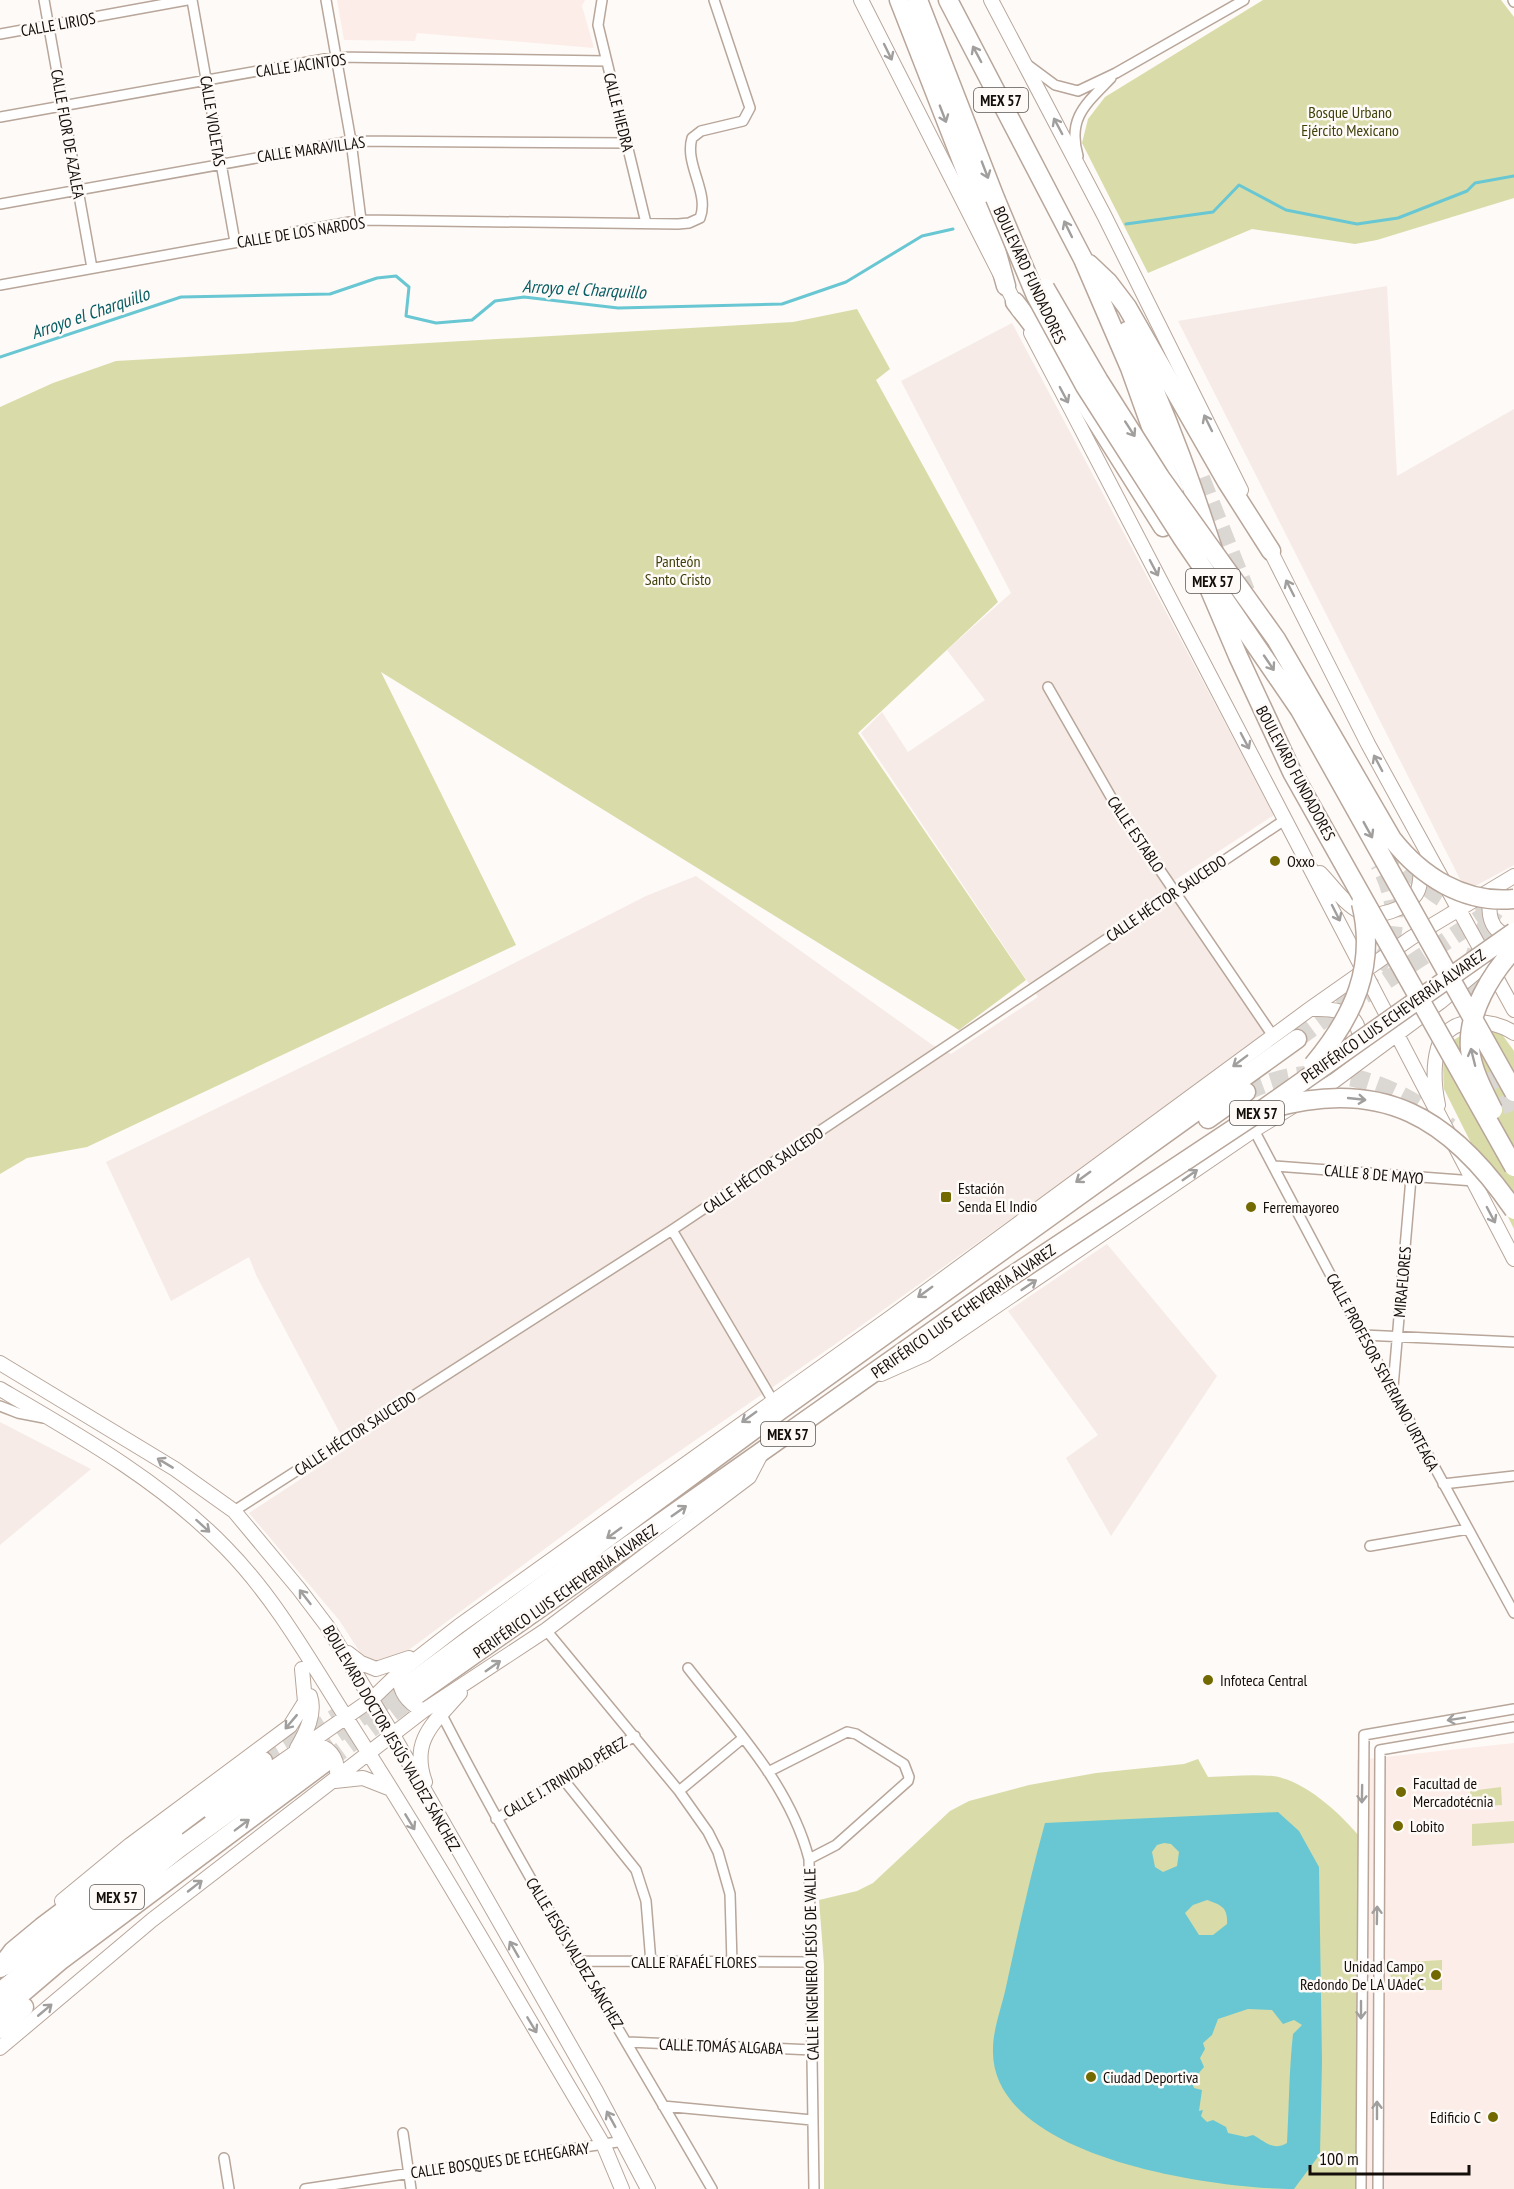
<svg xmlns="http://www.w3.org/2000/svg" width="1514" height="2189" font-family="'PT Sans Narrow',sans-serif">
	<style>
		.built { fill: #f6ebe6 }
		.education { fill: #fdede8 }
		.green { fill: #d9dca9 }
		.water { fill: #68c7d2; fill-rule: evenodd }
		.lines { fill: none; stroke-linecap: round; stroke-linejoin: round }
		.stream { stroke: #68c7d2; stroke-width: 3 }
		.highway-tunnel { stroke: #dbd7d3; stroke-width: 18; stroke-dasharray: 18 9; stroke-linecap: butt }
		.street-casing { stroke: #b8a69a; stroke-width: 12 }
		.secondary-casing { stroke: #b8a69a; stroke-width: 16 }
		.highway-casing { stroke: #b8a69a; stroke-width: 21 }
		.street { stroke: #fff; stroke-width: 9 }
		.secondary { stroke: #fff; stroke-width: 14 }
		.highway { stroke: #fff; stroke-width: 18 }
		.highway-bridge-casing { stroke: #b8a69a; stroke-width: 21; stroke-linecap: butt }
		.highway-bridge { stroke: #fff; stroke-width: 18 }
		.oneway { stroke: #a19f9d }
		.poi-dot { fill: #726900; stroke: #fefaf7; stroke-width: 2 }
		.labels { text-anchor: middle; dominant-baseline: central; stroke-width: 5; stroke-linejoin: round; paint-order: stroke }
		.shield { fill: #fefaf7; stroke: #5a5551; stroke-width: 1.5 }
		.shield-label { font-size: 15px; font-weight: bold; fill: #140e0a }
		.street-label { font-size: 16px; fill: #140e0a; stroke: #fefaf7 }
		.park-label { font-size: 16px; fill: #3f410a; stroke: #fefaf7 }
		.poi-label { font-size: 16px; fill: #140e0a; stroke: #fefaf7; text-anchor: start }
		.water-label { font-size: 18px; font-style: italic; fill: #085d65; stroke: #fefaf7 }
	</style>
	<rect width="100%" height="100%" fill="#fefaf7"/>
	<path class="built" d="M1387,286l10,190 117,-67v456l-48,26 -288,-570z
		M1012,323l262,492 -108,71 101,150 -433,309 -198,136 -261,194 -36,-55 -90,-107 99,-65 -91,-171 -8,-20 -78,44 -65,-139 365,-177 175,-89 50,-20 235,168 20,10 87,-57 -177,-264 21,-21 26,40 77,-52 -38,-50 64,-57 -110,-212z
		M1107,1244l110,132 -106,160 -45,-78 32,-23 -90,-124z
		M0,1422l91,47 -91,76z"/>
	<path class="education" d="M337,0h248l-3,6 12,42 -177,-15 -2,8 -71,-1z
		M1514,1743v446h-157v-429z"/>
	<path class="green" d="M1263,0h238l13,17v181l-137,42 -22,4 -103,-15 -104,44 -66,-130 6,-24 17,-22z
		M857,309l33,60 -14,11 122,222 -140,131 168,247 -67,50 -578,-358 135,273 -429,202 -60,11 -27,16v-767l53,-24 63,-22 677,-39z
		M1489,1030l12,3 13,18v178l-70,-140c-3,-41 1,-55 45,-59z
		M1198,1759l10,18c22,-1 44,-3 65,-1 31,4 67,37 86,60l-2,353h-533v-224l-5,-65 38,-9 16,-8 77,-72 19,-10 60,-16 67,-12 88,-9z
		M1501,1787l1,18 -31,2 -1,-16z
		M1514,1821v22l-42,3v-22z
		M1442,1960v30h-51l-1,-27z"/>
	<path class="water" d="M1278,1812l21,19 20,36 3,194 -2,93 -26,35c-79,0 -305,-31 -301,-140 0,-20 9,-43 13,-62 12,-55 24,-110 39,-164zM1164,1843l7,1 8,8 -2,14 -14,6 -8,-5 -3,-15 5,-7zM1207,1900c14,5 21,7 20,24l-14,11h-14l-14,-22 8,-8zM1248,2009l24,1 11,14 11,-4 8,5 -9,9c-4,37 -4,73 -6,109 -14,8 -21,-1 -34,-8l-7,2 -18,-4 -2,-6 -13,-7 -6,2 -6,-6 2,-6 -4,1 3,-21 -8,-2 -4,-12 8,-2 6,-7 -4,-9 5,-9 -2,-6 9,-8 6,-16z"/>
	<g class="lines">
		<path class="stream" d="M1126,224l87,-12 26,-27 47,25 71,14 41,-6 69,-27 8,-8 39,-7
			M0,357l181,-60 149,-3 47,-16 19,-2 13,11 -3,29 30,7 36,-3 23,-19 29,-4 94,11 164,-4 64,-22 76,-46 31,-7"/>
		<path class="highway-tunnel" d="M1201,478l45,113
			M1391,847c18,24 45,57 78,61 9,1 19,-1 29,-1
			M1364,995l132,-87
			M1477,1021c-13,-39 -4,-77 18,-110
			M1297,1039c61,-46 128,-89 82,-175
			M1494,1070l20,42
			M1246,1092c75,-36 141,-14 204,35
			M315,1749l93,-64
			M263,1761l88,-53
			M327,1761l88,-65"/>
		<defs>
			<path id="street" d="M44,0l48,268
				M192,0l43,242
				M326,0l25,141 10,79
				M602,0l-4,25 48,198
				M1513,0l1,2
				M0,34l187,-34
				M1028,65l27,20 23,6 38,-18 128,-73
				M0,117l336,-60 270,4
				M1078,156c-11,-38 8,-52 33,-78
				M0,204l351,-63 276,2
				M0,285l361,-65 317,4 11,-1 11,-5c10,-25 -16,-54 -8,-80l9,-7 42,-10 7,-13 -36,-108
				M1048,687l67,117 158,232
				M1254,1130l94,178 166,305
				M1275,1166l199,15
				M672,1230l104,176
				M1363,1335l151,7
				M1393,1387l18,-209
				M0,1406l18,7 26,5
				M1443,1484l71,-8
				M234,1511l438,-281 614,-411
				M1370,1546l98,-17
				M546,1630l133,161 29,41 10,20 12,42 2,69
				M688,1668c46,59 102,117 121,191l5,330
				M442,1715c83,162 179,316 270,474
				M768,1772l79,-40 9,2 48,30 5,13 -1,4 -72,64 -27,14
				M563,1779l73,91 10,31 5,62
				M679,1791l64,-53
				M496,1819l139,-83
				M576,1961l236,1
				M628,2042l185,8
				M663,2106l149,14
				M403,2133l8,56
				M224,2158l5,31
				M305,2189l319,-48
				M1361,2189l3,-454 150,-26
				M1378,2189l2,-439 134,-23"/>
			<path id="secondary" d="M861,0l158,311
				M991,0l113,215 137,275
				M1031,333c162,308 322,617 483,926
				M1266,542l102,202 146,266
				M1320,873c12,12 25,32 41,39 17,7 45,-3 55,-18 6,-9 4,-23 5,-33
				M1494,890c-9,21 -5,44 20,47
				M1312,1009c27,-1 51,3 47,37
				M1438,1105c-4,-19 -5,-39 0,-57 9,-34 54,-30 76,-15
				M0,1363l175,106 59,42 65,78 28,37 66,109 203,356 52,98
				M881,1374l45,-20 328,-224 80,-49 106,-79 54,-45
				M0,1389c79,46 162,93 226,159 52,53 88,120 128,182 87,136 167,277 250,416l18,43
				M348,1653l13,10 15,6 33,-11
				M400,1673c-2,19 8,29 23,38
				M308,1743c21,2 31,14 29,35
				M297,1748c9,-15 19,-35 13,-52
				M335,1781l28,-3 28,11
				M425,1782c-15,-42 9,-59 35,-89
				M210,1812l162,-113 29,-28 58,-45 431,-308 420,-309 101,-71 103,-62
				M62,1901l68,-56 160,-119 15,-24 -3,-33
				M5,1968l171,-131
				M0,2048l152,-128 271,-209 123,-81 203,-153 12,-23"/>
			<path id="highway" d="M899,0l96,246 11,40
				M918,0l77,198
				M948,0l135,259 47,109 44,123
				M1089,264l19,18 19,25 100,175 44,69
				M1015,302l36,47 112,178
				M1127,331c41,82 70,168 98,256
				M1208,1119l38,-27
				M408,1685l371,-274 518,-372
				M415,1696l580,-409
				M0,1968l13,-17 29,-24 221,-166
				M0,1992l178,-143 137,-100
				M0,2012l61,-52 266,-199
				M0,2029l24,-22"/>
		</defs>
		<use href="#street" class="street-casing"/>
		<use href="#secondary" class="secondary-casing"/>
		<use href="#highway" class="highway-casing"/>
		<use href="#street" class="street"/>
		<use href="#secondary" class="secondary"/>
		<use href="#highway" class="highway"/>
		<defs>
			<path id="highway-bridge" d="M995,198l41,98 49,90 98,153 117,171 214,382
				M1045,288l54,93 61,96 116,162 116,200c29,37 72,65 122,60
				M1209,588l29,68 54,116 222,395
				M1313,1065c40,-48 64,-98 48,-162
				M1269,1109c113,-33 182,9 245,101
				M1493,1110c-9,-18 -21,-40 -23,-61 -3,-36 21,-75 44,-100
				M995,1287l264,-175 255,-180"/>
		</defs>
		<use href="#highway-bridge" class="highway-bridge-casing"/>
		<use href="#highway-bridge" class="highway-bridge"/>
	</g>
	<defs><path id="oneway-shaft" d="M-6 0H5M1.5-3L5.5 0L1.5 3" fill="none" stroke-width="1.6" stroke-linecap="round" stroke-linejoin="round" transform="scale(1.5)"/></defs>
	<g class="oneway">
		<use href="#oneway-shaft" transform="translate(888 52) rotate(64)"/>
		<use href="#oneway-shaft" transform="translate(977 54) rotate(-118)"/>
		<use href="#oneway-shaft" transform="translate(943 114) rotate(69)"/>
		<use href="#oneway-shaft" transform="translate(1058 126) rotate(-118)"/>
		<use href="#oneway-shaft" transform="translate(985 170) rotate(69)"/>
		<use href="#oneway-shaft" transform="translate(1068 229) rotate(-116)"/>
		<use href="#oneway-shaft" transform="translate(1064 395) rotate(62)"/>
		<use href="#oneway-shaft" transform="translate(1208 423) rotate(-116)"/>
		<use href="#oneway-shaft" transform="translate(1130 429) rotate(57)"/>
		<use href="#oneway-shaft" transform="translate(1154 568) rotate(62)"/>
		<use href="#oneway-shaft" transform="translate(1290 588) rotate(-117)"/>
		<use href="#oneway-shaft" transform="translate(1269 663) rotate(56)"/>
		<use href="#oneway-shaft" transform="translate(1245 741) rotate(62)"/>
		<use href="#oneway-shaft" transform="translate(1378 763) rotate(-118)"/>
		<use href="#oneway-shaft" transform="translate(1368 830) rotate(61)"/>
		<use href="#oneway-shaft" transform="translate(1336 913) rotate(63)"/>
		<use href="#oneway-shaft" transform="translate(1473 1057) rotate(-104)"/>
		<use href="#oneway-shaft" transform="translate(1240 1061) rotate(143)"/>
		<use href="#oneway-shaft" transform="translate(1357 1099) rotate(6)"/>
		<use href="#oneway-shaft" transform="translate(1190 1175) rotate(-35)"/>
		<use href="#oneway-shaft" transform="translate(1083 1177) rotate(144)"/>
		<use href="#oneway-shaft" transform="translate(1491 1215) rotate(62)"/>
		<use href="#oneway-shaft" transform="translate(1029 1285) rotate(-34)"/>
		<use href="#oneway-shaft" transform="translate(925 1292) rotate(144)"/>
		<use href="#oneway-shaft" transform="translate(749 1417) rotate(144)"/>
		<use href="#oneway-shaft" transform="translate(165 1463) rotate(-149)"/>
		<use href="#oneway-shaft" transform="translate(679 1511) rotate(-35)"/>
		<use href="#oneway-shaft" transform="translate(203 1526) rotate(42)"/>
		<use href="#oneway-shaft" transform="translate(614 1533) rotate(144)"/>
		<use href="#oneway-shaft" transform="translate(305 1597) rotate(-128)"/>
		<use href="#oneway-shaft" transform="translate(493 1666) rotate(-35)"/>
		<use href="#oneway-shaft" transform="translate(1456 1719) rotate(171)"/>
		<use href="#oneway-shaft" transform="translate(291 1722) rotate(130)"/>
		<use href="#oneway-shaft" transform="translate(1362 1794) rotate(91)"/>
		<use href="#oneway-shaft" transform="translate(410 1822) rotate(59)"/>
		<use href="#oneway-shaft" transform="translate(242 1825) rotate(-37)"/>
		<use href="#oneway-shaft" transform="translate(195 1886) rotate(-38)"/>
		<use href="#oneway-shaft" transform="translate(1377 1915) rotate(-89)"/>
		<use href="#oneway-shaft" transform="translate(514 1949) rotate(-120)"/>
		<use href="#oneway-shaft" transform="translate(45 2010) rotate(-40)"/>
		<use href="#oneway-shaft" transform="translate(1361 2010) rotate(90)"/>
		<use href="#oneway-shaft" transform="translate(532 2025) rotate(59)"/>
		<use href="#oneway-shaft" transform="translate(1377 2110) rotate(-90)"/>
		<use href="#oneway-shaft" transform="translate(611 2119) rotate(-119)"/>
	</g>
	<g class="poi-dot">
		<circle cx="1275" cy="861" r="6"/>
		<rect x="940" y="1191" width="12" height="12" rx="3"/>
		<circle cx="1251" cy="1207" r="6"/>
		<circle cx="1208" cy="1680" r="6"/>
		<circle cx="1401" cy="1792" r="6"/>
		<circle cx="1398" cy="1826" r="6"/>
		<circle cx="1436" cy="1975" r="6"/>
		<circle cx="1091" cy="2077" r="6"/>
		<circle cx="1493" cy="2117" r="6"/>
	</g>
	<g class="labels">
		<g class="shield">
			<rect x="974" y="88" width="54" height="24" rx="4.5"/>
			<rect x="1186" y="569" width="54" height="24" rx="4.5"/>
			<rect x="1230" y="1101" width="54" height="24" rx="4.5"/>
			<rect x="761" y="1422" width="54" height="24" rx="4.5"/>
			<rect x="90" y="1885" width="54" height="24" rx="4.5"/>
		</g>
		<g class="shield-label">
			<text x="1001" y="100">MEX 57</text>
			<text x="1213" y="581">MEX 57</text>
			<text x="1257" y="1113">MEX 57</text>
			<text x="788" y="1434">MEX 57</text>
			<text x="117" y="1897">MEX 57</text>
		</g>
		<g class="street-label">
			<text transform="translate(58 24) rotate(-10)">CALLE LIRIOS</text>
			<text transform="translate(301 65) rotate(-8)">CALLE JACINTOS</text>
			<text transform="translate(619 112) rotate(76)">CALLE HIEDRA</text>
			<text transform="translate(213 121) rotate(81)">CALLE VIOLETAS</text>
			<text transform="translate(68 134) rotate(80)">CALLE FLOR DE AZALEA</text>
			<text transform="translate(311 149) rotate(-8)">CALLE MARAVILLAS</text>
			<text transform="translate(301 232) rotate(-9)">CALLE DE LOS NARDOS</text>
			<text transform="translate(1030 275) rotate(65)">BOULEVARD FUNDADORES</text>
			<text transform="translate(1296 773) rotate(62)">BOULEVARD FUNDADORES</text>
			<text transform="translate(1136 834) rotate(56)">CALLE ESTABLO</text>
			<text transform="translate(1166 898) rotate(-34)">CALLE HÉCTOR SAUCEDO</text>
			<text transform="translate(1393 1016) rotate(-35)">PERIFÉRICO LUIS ECHEVERRÍA ÁLVAREZ</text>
			<text transform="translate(763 1170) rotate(-34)">CALLE HÉCTOR SAUCEDO</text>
			<text transform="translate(1374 1174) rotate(5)">CALLE 8 DE MAYO</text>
			<text transform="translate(1402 1282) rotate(-85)">MIRAFLORES</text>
			<text transform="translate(963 1311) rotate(-35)">PERIFÉRICO LUIS ECHEVERRÍA ÁLVAREZ</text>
			<text transform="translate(1383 1372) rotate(62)">CALLE PROFESOR SEVERIANO URTEAGA</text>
			<text transform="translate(355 1433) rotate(-33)">CALLE HÉCTOR SAUCEDO</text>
			<text transform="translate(565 1591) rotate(-35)">PERIFÉRICO LUIS ECHEVERRÍA ÁLVAREZ</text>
			<text transform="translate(392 1738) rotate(60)">BOULEVARD DOCTOR JESÚS VALDEZ SÁNCHEZ</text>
			<text transform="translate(565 1777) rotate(-31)">CALLE J. TRINIDAD PÉREZ</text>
			<text transform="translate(575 1953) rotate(59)">CALLE JESÚS VALDEZ SÁNCHEZ</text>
			<text x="694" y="1962">CALLE RAFAÉL FLORES</text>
			<text transform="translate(811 1964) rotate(-91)">CALLE INGENIERO JESÚS DE VALLE</text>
			<text transform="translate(721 2046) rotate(2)">CALLE TOMÁS ALGABA</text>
			<text transform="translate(500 2160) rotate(-8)">CALLE BOSQUES DE ECHEGARAY</text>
		</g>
		<g class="park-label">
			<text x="1350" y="112">Bosque Urbano<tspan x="1350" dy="18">Ejército Mexicano</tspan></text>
			<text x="678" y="561">Panteón<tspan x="678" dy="18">Santo Cristo</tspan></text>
		</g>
		<g class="poi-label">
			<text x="1287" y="861">Oxxo</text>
			<text x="958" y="1188">Estación<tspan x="958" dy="18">Senda El Indio</tspan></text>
			<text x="1263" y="1207">Ferremayoreo</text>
			<text x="1220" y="1680">Infoteca Central</text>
			<text x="1413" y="1783">Facultad de<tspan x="1413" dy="18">Mercadotécnia</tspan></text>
			<text x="1410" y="1826">Lobito</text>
			<text x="1424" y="1966" text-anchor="end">Unidad Campo<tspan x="1424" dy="18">Redondo De LA UAdeC</tspan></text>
			<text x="1103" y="2077">Ciudad Deportiva</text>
			<text x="1481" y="2117" text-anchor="end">Edificio C</text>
		</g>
		<g class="water-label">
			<text transform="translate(584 289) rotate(3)">Arroyo el Charquillo</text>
			<text transform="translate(90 313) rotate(-19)">Arroyo el Charquillo</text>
		</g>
	</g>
	<path d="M1310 2165v9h159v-9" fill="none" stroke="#140e0a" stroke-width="3"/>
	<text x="1319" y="2165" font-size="18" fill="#140e0a" stroke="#fefaf7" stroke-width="4.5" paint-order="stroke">100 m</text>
</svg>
